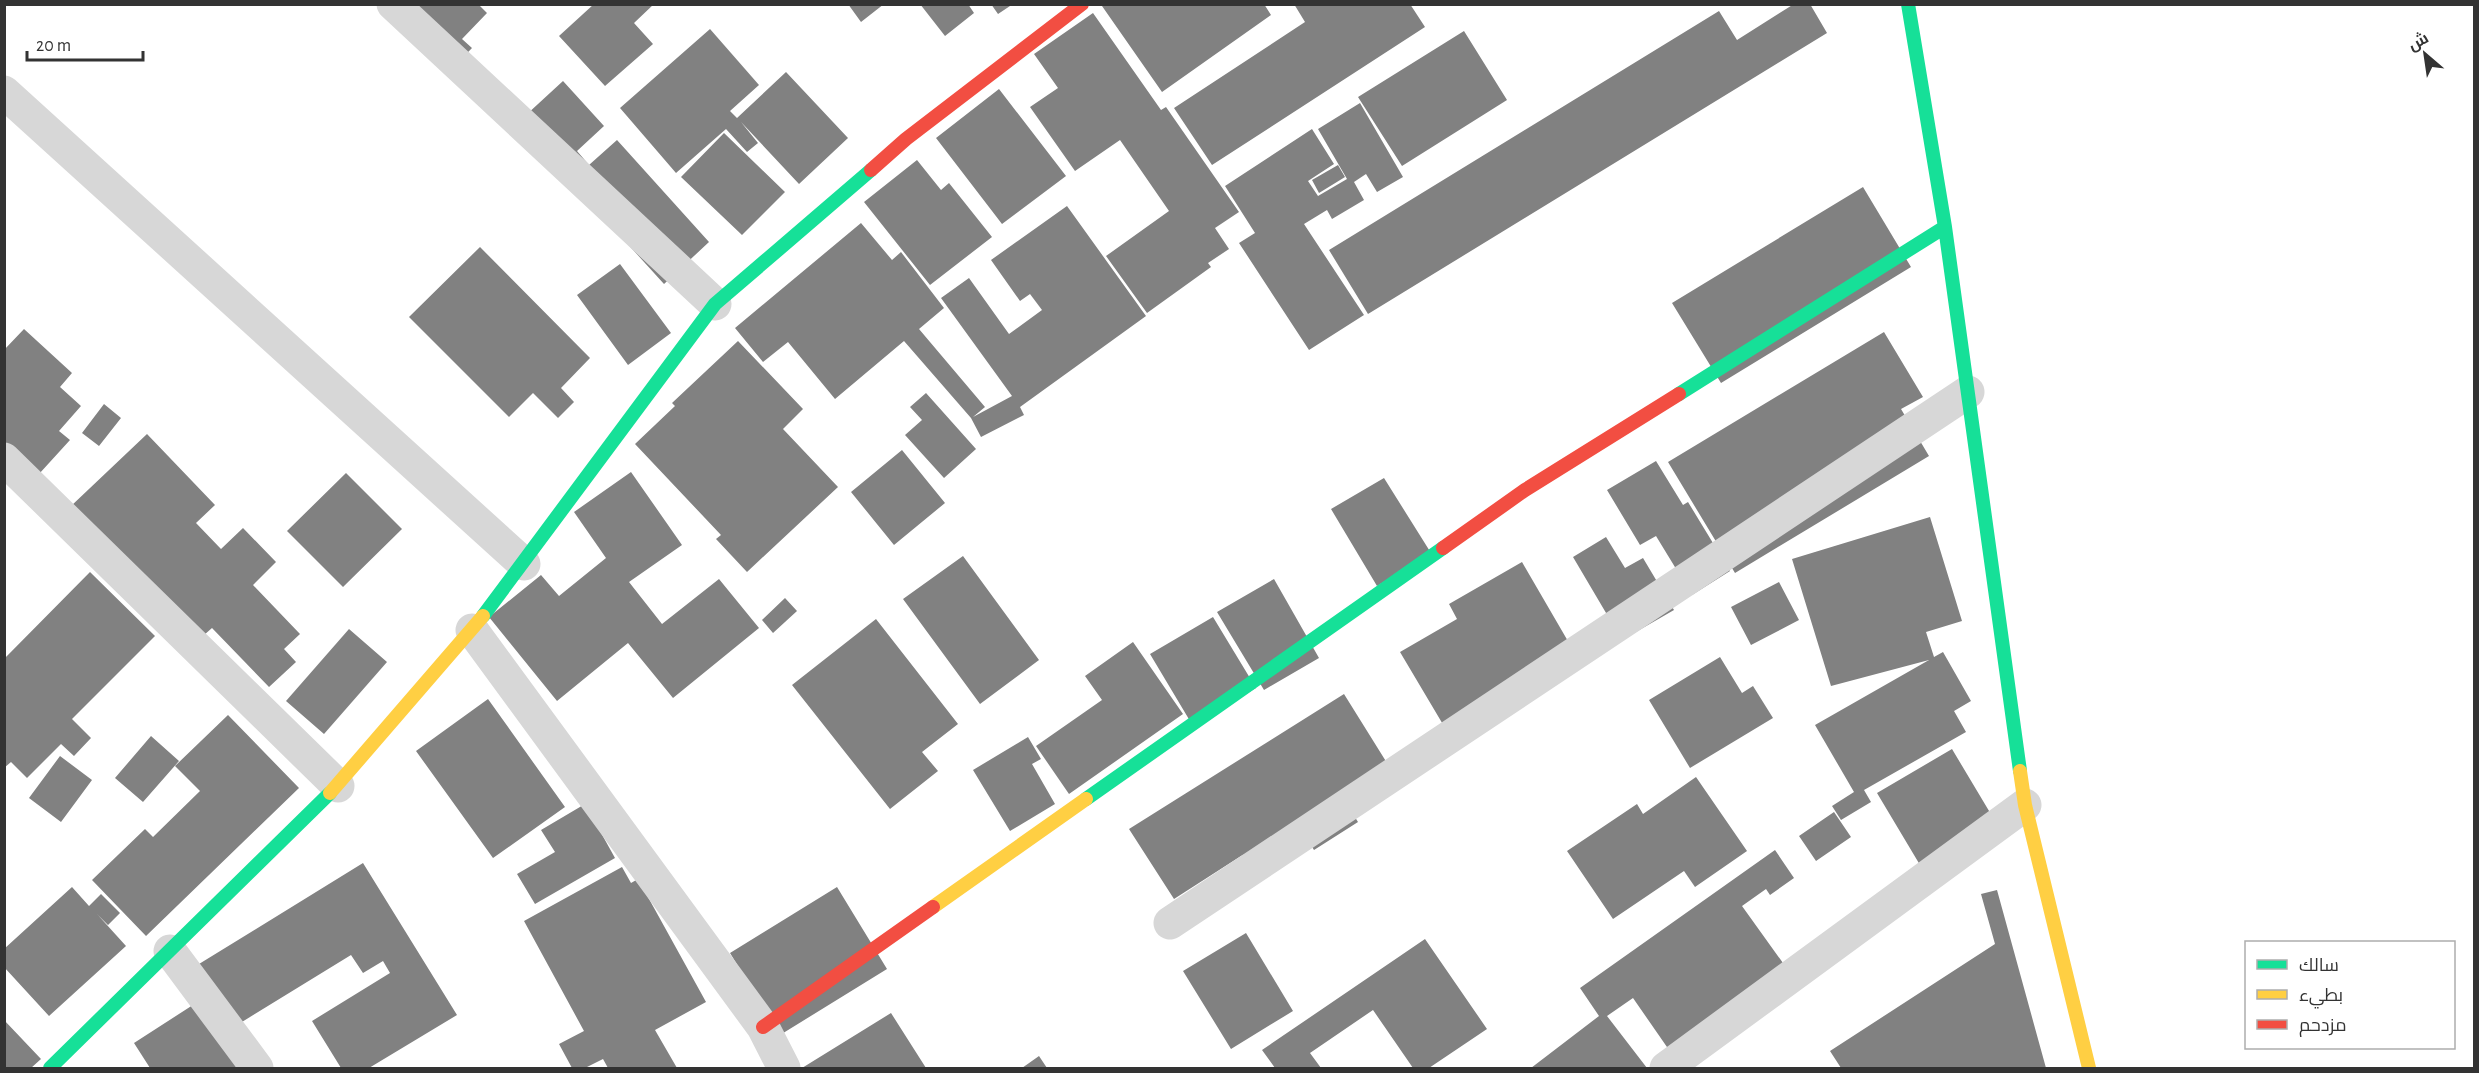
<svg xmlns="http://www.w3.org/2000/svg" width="2479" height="1073" font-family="'Alegreya Sans',Cairo,sans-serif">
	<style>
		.building { fill: #818181 }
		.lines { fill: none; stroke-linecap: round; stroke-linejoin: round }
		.street { stroke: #d7d7d7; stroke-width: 33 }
		.fast { stroke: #16e098; stroke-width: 14 }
		.slow { stroke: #ffcf43; stroke-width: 14 }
		.jam { stroke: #f24e42; stroke-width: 14 }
	</style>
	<rect width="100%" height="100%" fill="#fff"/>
	<path class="building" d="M420,4h58l9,9 -25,26 10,9 -21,22 -49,-46z
		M594,4h60l-20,19 19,21 -48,42 -46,-50z
		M848,4h36l-23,18z
		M920,4h48l6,9 -29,23z
		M991,4h22l-15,10z
		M1105,4h159l7,11 -109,77 -60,-86z
		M1294,4h116l15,23 -213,138 -38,-57 131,-86z
		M1794,4h16l17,29 -459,281 -39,-64 390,-239 18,29z
		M1093,13l68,97 5,-3 73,105 -24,16 14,21 -21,14 3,4 -64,46 -41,-57 63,-45 -49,-71 -45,31 -45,-64 28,-19 -24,-34z
		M710,29l49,56 -29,26 7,7 49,-46 62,66 -49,46 -58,-62 17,21 -11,9 -21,-23 -50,44 -56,-65z
		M1464,31l43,69 -105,66 -44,-69z
		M563,81l41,45 -27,25 12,14 28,-25 92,102 -45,42 -59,-65 -92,-92z
		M999,89l67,87 -64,48 -66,-86z
		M1360,103l43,74 -26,15 -11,-18 -12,8 10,18 -32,19 -5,-9 -23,14 60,91 -55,35 -70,-107 16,-10 -30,-47 87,-57 22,35 -26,17 10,15 29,-17 -29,-50z
		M724,133l61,59 -43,43 -61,-58z
		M917,160l24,30 8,-7 43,54 -62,48 -66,-83z
		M1338,165l7,12 -26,16 -7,-13z
		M1863,187l48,80 -190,116 -49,-80z
		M1067,206l79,110 -126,91 4,8 -43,22 -10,-19 -67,-77 -69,58 -47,-57 -25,20 -28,-34 126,-105 31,37 9,-8 43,56 -25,21 66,78 -12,10 39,-21 -71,-98 28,-20 40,56 33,-24 -12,-16 -10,7 -29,-41z
		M480,247l110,111 -29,30 13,14 -16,16 -25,-25 -24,24 -100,-100z
		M620,264l51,69 -43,32 -51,-70z
		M24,329l48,44 -12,14 21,19 -22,25 11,9 -31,34 -35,-31v-93z
		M1884,332l39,65 -22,12 28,47 -194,117 -67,-111z
		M738,341l65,68 -20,20 55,58 -91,85 -31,-33 5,-4 -86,-91 40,-38 -3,-3z
		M926,393l50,56 -32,29 -39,-43 17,-15 -12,-13z
		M104,404l17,14 -22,28 -17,-13z
		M147,434l68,71 -19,18 25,26 22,-21 33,34 -23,23 47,49 -16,15 12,13 -27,25 -57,-59 -17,15 -125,-136z
		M902,450l43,53 -51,42 -43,-53z
		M1656,461l27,44 5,-3 42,69 -38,24 -36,-59 -16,9 -33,-55z
		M631,472l51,73 -53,37 33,42 57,-45 40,49 -86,70 -45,-55 -71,58 -68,-84 52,-42 18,21 47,-38 -32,-46z
		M346,473l56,56 -59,58 -56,-56z
		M1384,478l47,75 -54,33 -46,-77z
		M1930,517l32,104 -36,11 8,25 9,-5 28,49 -17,10 12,21 -102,58 7,12 -30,18 -9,-14 22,-14 -39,-67 114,-65 -98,26 -39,-127z
		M1606,537l19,31 18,-10 31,52 -52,30 -49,-83z
		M963,556l76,104 -59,44 -77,-105z
		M1522,562l61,105 -129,76 -54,-91 57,-33 -8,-15z
		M90,572l65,64 -83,83 19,19 -17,18 -13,-12 -34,34 -16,-16 -7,6v-109z
		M1274,579l45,79 -55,32 -47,-78z
		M1779,582l20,38 -48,25 -20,-38z
		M785,598l12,13 -24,22 -11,-13z
		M1213,617l43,71 -63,38 -43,-72z
		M876,619l82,105 -36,28 16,19 -48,38 -98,-124z
		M349,629l38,33 -63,72 -38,-33z
		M1133,642l50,72 -114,80 -33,-48 66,-46 -17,-24z
		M1720,657l22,36 11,-7 20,32 -83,50 -41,-68z
		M1344,694l43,69 -39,43 10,16 -44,28 -14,-22 -59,28 -67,43 -45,-70z
		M488,699l77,108 -72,51 -77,-107z
		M228,715l71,73 -153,148 -54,-56 53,-51 8,8 47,-46 -25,-25z
		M151,736l28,25 -36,41 -28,-24z
		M1028,737l13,22 -9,5 23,40 -45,27 -37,-61z
		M1952,749l46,77 -75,44 -46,-77z
		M60,756l32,24 -31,42 -32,-24z
		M1696,777l51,74 -52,36 -11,-16 -71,48 -46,-68 70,-47 6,10z
		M585,804l30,54 -80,46 -18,-30 38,-22 -14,-22z
		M1834,812l17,25 -35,24 -17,-25z
		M1775,850l19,28 -24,17 -4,-6 -24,17 51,71 -117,83 -43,-62 -26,18 40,52h-116l68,-52 -19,-28z
		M363,863l94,152 -88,53h-28l-29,-47 78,-48 -7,-12 -20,12 -12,-18 -114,70 -38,-61z
		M622,867l9,16 7,-4 68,123 -51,28 22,38h-69l-5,-9 -18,9h-13l-13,-24 25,-13 -60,-110z
		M72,887l17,19 12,-12 19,19 -12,12 -11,-11 29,32 -77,70 -45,-49v-18z
		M837,887l50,82 -107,66 -50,-82z
		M1997,890l49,178h-205l-11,-17 165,-107 -14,-50z
		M1246,933l47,78 -62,38 -48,-78z
		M1425,939l62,90 -58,39h-16l-40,-58 -63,43 11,15h-46l-13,-18z
		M196,1003l41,65h-87l-16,-25z
		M891,1013l35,55h-124z
		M4,1020l37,39 -10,9h-27z
		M1039,1056l8,12h-25z"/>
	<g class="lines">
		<path class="street" d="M393,4l322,300
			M4,92l520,472
			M4,459l334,327
			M472,630l291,397 21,41
			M1170,923l798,-531
			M170,951l87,117
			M1666,1068l359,-263"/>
		<path class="fast" d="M1908,4l37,223 75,544
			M1679,394l266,-167
			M483,616l232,-312 156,-134
			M1086,799l357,-251
			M50,1068l280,-275"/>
		<path class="slow" d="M2020,771l5,34 64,263
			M330,793l153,-177
			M933,907l153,-108"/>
		<path class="jam" d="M871,170l35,-31 176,-135
			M1443,548l82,-58 154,-96
			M763,1027l170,-120"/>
	</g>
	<rect width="2479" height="1073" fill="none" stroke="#333333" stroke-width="12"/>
	<rect x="2245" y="941" width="210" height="108" fill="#ffffff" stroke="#adadad" stroke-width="1.5"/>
	<rect x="2257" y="960" width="30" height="9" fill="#16e098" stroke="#adadad" stroke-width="1.5"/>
	<text x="2299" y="971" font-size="18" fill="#333333">سالك</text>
	<rect x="2257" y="990" width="30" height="9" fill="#ffcf43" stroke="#adadad" stroke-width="1.5"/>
	<text x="2299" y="1001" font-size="18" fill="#333333">بطيء</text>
	<rect x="2257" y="1020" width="30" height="9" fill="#f24e42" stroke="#adadad" stroke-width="1.5"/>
	<text x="2299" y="1031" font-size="18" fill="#333333">مزدحم</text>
	<g transform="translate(2425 54) rotate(331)" stroke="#ffffff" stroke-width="4.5" paint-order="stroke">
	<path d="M0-4.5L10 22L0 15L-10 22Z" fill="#333333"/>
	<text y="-9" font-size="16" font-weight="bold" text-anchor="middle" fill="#333333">ش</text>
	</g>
	<path d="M27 51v9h116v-9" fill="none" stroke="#333333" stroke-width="3"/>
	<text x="36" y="51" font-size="18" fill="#333333" stroke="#ffffff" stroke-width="4.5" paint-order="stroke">20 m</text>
</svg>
